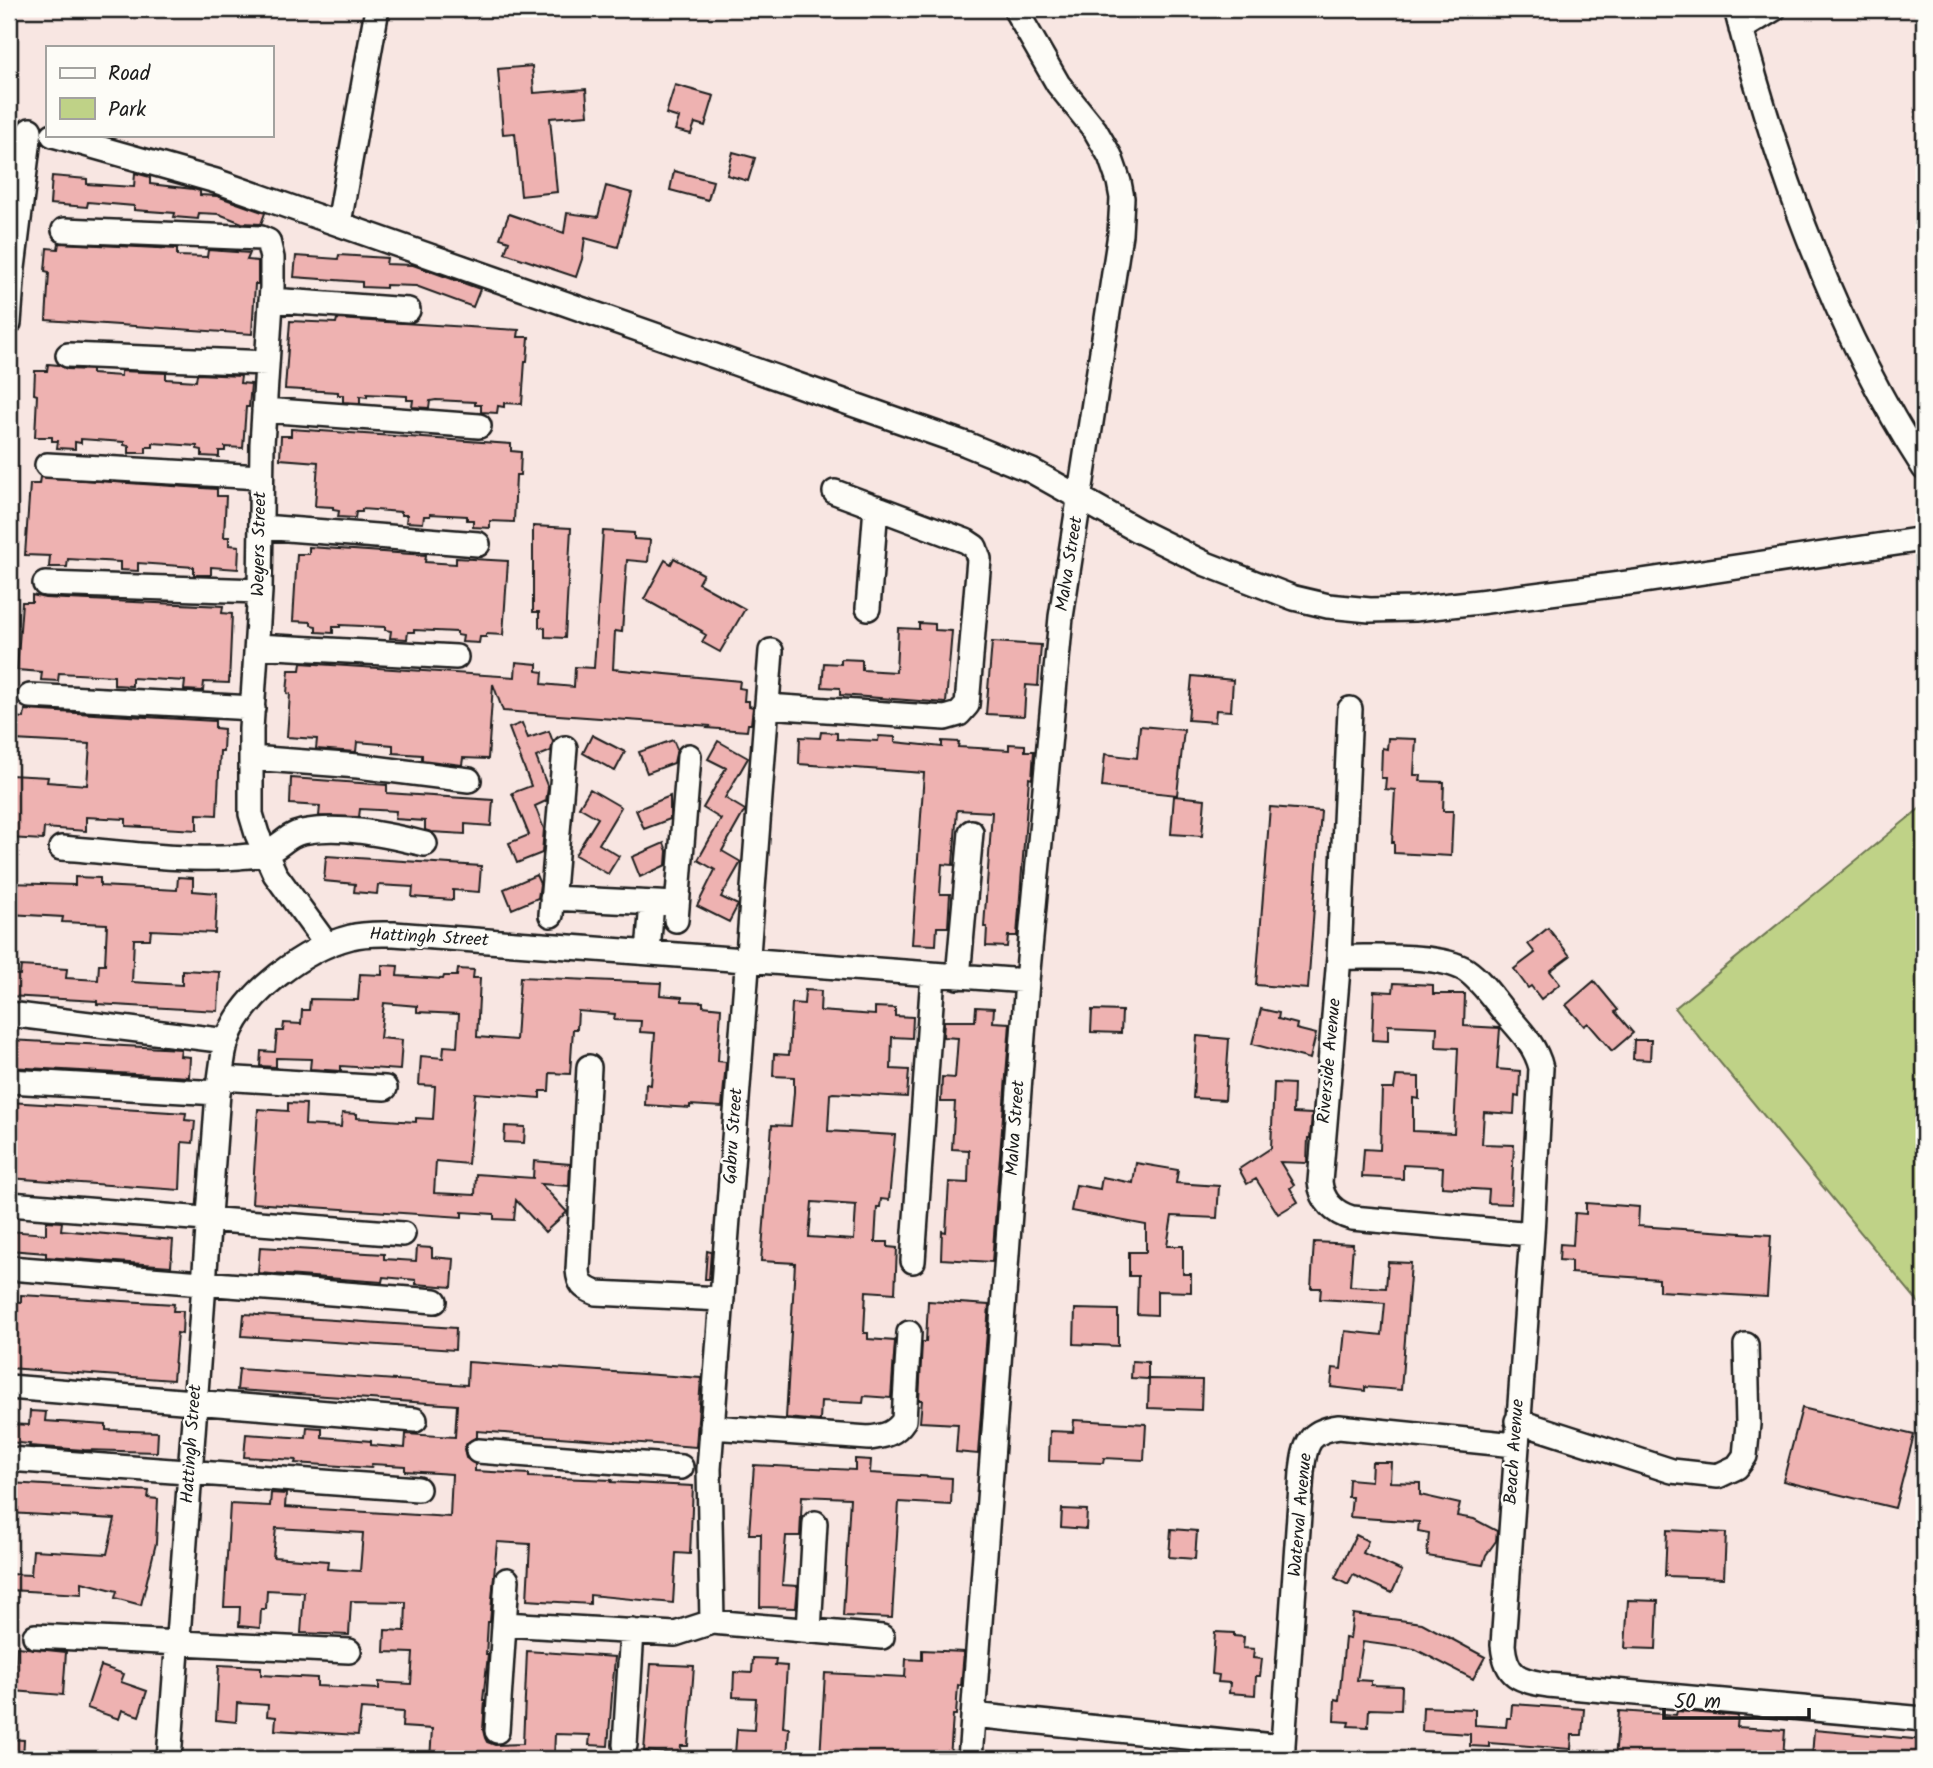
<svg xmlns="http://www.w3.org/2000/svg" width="1933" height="1768" font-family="Kalam,sans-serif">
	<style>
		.green { fill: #bfd287; stroke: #6e7752; stroke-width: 2 }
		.building { fill: #eeb2b1; stroke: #1c1c1c; stroke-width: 2; fill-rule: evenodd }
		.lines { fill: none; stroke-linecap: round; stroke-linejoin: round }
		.minor-casing { stroke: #1c1c1c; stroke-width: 28 }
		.minor { stroke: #fdfcf7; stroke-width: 23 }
		.labels { text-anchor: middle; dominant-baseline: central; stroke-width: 5; stroke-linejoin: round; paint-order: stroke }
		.street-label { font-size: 18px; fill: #1c1c1c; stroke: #fdfcf7 }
	</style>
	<rect width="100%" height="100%" fill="#f8e6e2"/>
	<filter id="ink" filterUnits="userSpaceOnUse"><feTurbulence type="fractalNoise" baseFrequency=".0143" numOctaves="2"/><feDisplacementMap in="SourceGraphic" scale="14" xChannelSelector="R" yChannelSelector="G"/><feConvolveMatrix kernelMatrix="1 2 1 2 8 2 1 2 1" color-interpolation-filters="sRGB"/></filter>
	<g filter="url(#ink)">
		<path class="green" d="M1924,805v504l-249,-301z"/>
		<path class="building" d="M532,66l2,27 52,-4 2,26 -38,3 7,74 -36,4 -6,-63 -12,1 -5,-65z
			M675,85l39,11 -9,30 -10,-3 -4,11 -16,-4 4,-12 -13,-4z
			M733,152l22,6 -7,23 -21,-6z
			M674,171l39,10 -5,19 -38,-10z
			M135,173l15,4v7l43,5 7,2v4l17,1 48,17 -4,11 -19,-1 -23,-9 -20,-1 -1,6 -24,-2 1,-4 -41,-3v-4l-46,-4 -1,5 -37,-3 2,-28 35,3v5l47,3z
			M606,186l26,7 -14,54 -33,-9 -3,21 -6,18 -71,-24 4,-12 -9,-3 9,-24 55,19 3,-20 31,4z
			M59,243l118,6v7l30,1 1,-7 42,3 -3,7 11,1v23h-3l-3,50 -206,-14 3,-48 -4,-1 2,-23 11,1z
			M339,255l48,3 -1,6 27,1 67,24 -7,18 -57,-21 -30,-1v3l-24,-1v-5l-68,-5 2,-21 42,3z
			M337,319l182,11 -1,7h11l-2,24h-2l-3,43 -18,-1v4l-6,-1 -1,7 -16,-1v-7h-6v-3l-39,-2 -6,1 -1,7 -17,-1 1,-7h-6v-4l-40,-2v3l-7,-1v7l-17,-1v-7h-5v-3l-53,-3 5,-68 46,2z
			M48,364l11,1 8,4 25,1v4l29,2v-5l45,2v6l30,2 1,-7 44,2 -1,7 11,1 -2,23h-3l-3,41 -18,-1v4h-6v6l-17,-1v-6l-5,-1v-3l-44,-3v4h-7v6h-17v-7l-5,-1v-3l-43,-3v4l-6,-1v7l-18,-1 1,-7h-6v-4h-17l2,-42 -3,-1 1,-23h12z
			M291,429l220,15v7l10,1 -1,23h-4l-2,47 -24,-1v7l-17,-1v-7h-6v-4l-37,-2v2h-6l-1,7 -17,-1 1,-7h-6v-3l-39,-3v3h-6l-1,6 -17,-1 1,-6 -6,-1v-3l-18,-1 3,-44 -38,-3 1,-23h10z
			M40,477l177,12v7h9l-2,41h5v8l10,1 -1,23 -27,-2v8h-17v-8l-56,-4v8l-18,-1v-8l-52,-3 -1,8h-18l1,-11 -25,-1 5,-71h9z
			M533,526l38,2 -6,110 -20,-1v-9l-6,-1v-15h-6z
			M603,531l31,2v6l16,1 -2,22 -21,-2 -5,72 -7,-1 -2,38 127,12 -1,7 6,1 -1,12h5v5l4,1 -2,17h-3l-1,7 -41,-3 5,-2 -208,-15 -10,-27 -5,75 -25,-1 -1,7 -40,-5v-5l-29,-2v-8l-36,-3 -1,10 -40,-3 1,-10 -30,-2 3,-43 -3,-1 2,-23h11l1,-7 214,14 1,-15 21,2v7l6,1 -1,12 32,3 1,-20 19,1z
			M309,547l117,8 -1,7 31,2v-6l52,3 -5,74 -17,-1v3h-6l-1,6 -17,-1 1,-6 -6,-1v-3l-43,-2v2h-6l-1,7 -17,-1 1,-7 -6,-1v-3l-45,-2v2h-7v6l-17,-1v-6l-5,-1v-3l-18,-1 4,-67h12z
			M674,558l29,16 -5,9 47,26 -25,43 -18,-10 4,-7 -5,-3 1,-1 -58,-32 21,-39 6,4z
			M32,595l13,3 178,8 -1,7 10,1 -3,69 -25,-1 -1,9 -19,-1 1,-9 -53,-3v8l-18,-1v-9l-55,-3 -1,8 -17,-1 1,-8 -25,-2 5,-68h10z
			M919,623l16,1v6l17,1 -6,72 -106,-8v-7l-18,-1 2,-24 17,1v-5l21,1v10l34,2 2,-44 21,1z
			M992,642l49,3 -3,41 -12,-1 -2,31 -38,-2z
			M1192,676l41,4 -2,31 -15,-1 -1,12 -27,-2z
			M25,710l190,11v7l9,1 -1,22h-3l-3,64 -20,-1v16l-71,-4v-7l-40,-2v14l-42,-3 -1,12 -34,-2 1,-63 38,2 -1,5 40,3 3,-41 -76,-4v-23l10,1z
			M522,723l6,15 21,-7 4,11 -2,9 -15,6 12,31 -2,13 -11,5 9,23 -2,24 -25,10 -8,-20 20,-8 -17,-42 19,-7 -22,-58z
			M1140,726l44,4 -7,65 -75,-8 3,-33 32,4z
			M821,732l16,1v6l41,2 1,-5 16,1v5l47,5v-6l17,1 -1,5 20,1 31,2v-6l16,1v6h9l-2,28 -3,-1 -12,158h-9l-1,11 -21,-1 1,-19h-3l8,-115 -35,-2 -4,55 -11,-1 -2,30h10l-2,33h-11l-1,18 -24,-1 12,-171 -125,-9 1,-27 20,1z
			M592,735l33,17 -10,19 -32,-18z
			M1388,738l28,1 -2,36h7l-1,6 24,1 -1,29h10l-2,45 -57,-3v-11h-2l3,-52 -10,-1 1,-11h-5l1,-30 5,1z
			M673,740l4,9 -3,14 -27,10 -8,-21z
			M718,741l30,17 -23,40 20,12 -23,41 19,11 -20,35 17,8 -9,17 -32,-16 18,-36 -17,-10 23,-41 -18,-11 23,-40 -18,-9z
			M291,778l96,7v8l106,7 -2,26 -26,-2v10l-34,-2 -6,-2v-9l-30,-2 1,-8 -36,-2 -1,8 -40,-1 1,-10 -30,-2z
			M590,789l31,18 -22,37 20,12 -11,18 -33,-19 23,-37 -19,-11z
			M670,796v23l-26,10 -8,-19z
			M1174,796l31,3 -3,37 -31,-2z
			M1270,807l51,4 -13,178 -52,-4z
			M664,843l3,8 -1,14 -26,12 -8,-20z
			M326,856l155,10 -2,26 -26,-2v10l-41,-3 1,-10 -35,-2 -1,9 -23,-2 1,-8 -31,-3z
			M536,875l4,9 -2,14 -26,11 -8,-20z
			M75,877l25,1v8l77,4 1,-13 15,1v13l24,2 -2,40 -64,-3 -1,9h-16l-2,43 50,3v-15l38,2 -2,39 -121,-7v-3l-88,-5v-22l11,1 1,-9 46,3 -1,9 32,2 1,-16h6l2,-40 -45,-2 1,-5 -54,-3v-31l66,2z
			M1548,928l22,28 -20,15 10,13 -19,15 -10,-13 -3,2 -14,-19 21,-16 -7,-9z
			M382,965l16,1 -1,10 46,3 1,-3h13l1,-7 16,1 -1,8h7l-3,59 39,3 4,-63 141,6 -1,12 22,2v4l21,1v4l18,2 -3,53 8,1 -4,45 -32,-2v3l-45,-3 1,-21 5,1 4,-52 -15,-1 1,-11 -27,-1 1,-6 -37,-3 -1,18h-4l-3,45 -20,-1 -1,18h-9v7l-65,-5 -7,71 -32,-3 -2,32 41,2 1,-21 57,4 1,-17 36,3 -1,22 -28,-2 26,28 -22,20 -29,-32 -2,20 -20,-1v-5l-32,-2v5l-210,-14 6,-94 30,2v-8l18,1 -1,21 36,2 1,-14 15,1v4l59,4v-4l17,1 2,-33 -16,-1 2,-29 22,2 1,-12 13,1 2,-33 -42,-2v-6l-33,-3 -4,35 22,2 -2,30 -59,-4v5l-31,-2 1,-10 -35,-1v9l-16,-1 1,-15 14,1 2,-21h6l1,-8 17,1 1,-14h7l1,-11 48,1 2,-26 22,1z
			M1594,981l24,29 -3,2 18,21 -21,18 -24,-28 -4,3 -18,-21z
			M1394,983l39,2v9h32l-1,32 36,2 -3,41 23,2 -1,26 -4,-1 -1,18 -30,-2 -2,32 32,1 -3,59 -23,-1 1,-13 -47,-3 1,-20 -40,-2v14l-41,-2 2,-28 16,1 2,-61h12l2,-13 23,1v22l-6,-1v33l41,2 4,-85 -22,-1 1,-20 -49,-2v16l-16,-1 2,-49 19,1z
			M805,990l16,1 -1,20 55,4v-8l20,1v8l18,1 -1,21 -20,-1 -1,32 18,1 -2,27 -74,-4 -3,1 -2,37 67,4 -6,65 -8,-1 -1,8h-3l-2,35h13v5l9,1 -2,45 -29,-2 -2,42h4v6l27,2 -4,57 -27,-2 -1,7 -42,-2 -1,20 -34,-3 9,-155 -34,-2 11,-136 19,1 3,-34v-15l-21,-1 1,-22 15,1 3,-52 12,1zM812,1202l44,3 -2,35 -45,-3z
			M976,1007l18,1 -1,14 17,1 -18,239 -51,-3 1,-28 4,1 3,-50 19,1 1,-33 -17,-1 3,-47h-14l1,-25 13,1 3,-40 -15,-1 1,-16h31z
			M1261,1009l18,4 -1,6 19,5 -1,5 20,5 -6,25 -58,-15z
			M1092,1010l30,1 -1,22 -30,-1z
			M1197,1036l32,3 -4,61 -32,-2z
			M9,1040l172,9 -1,7 10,1 -1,20 -180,-10z
			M1634,1040h17l-1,20 -17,-1z
			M1274,1083l20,1 -1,29 19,1 -2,24h-2l-1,25 -27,-1 14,23 -4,3 8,14 -20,12 -22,-35 -9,5 -8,-15 32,-21z
			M9,1102l177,11 -1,7 10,1 -2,22 -11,-1 -2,48 -171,-12z
			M505,1126l20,1 -1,16 -20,-1z
			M1136,1163l42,7 -2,13 43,3 -2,32 -45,-2 -5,30h16v28h8v18l-34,-1v24l-20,-1 1,-38h-9v-24h17v-27l-75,-14 5,-26 24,4 2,-12 31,6z
			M1586,1203l53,4 -1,19 133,9 -4,62 -108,-6v-12l-88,-6v-12l-12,-1 1,-16 13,1 2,-32 11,1z
			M46,1221l16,1 -1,8 112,10 -2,26 -125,-9v-4l-37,-3v-19l37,3z
			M1314,1242l39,2 -3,42 36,2 2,-26 23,1 -10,127 -36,-3v4l-34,-4 2,-19 8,1 4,-38 37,4 3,-32 -65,-4 1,-11h-10z
			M260,1247l124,7v5l32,2 1,-14 15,1v9l22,2 -2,28 -36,-3v-4l-33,-3 -1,5 -124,-9z
			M707,1251l4,1 -2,27h-4z
			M21,1295l153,9 -1,7h10l-1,23 -5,-1 -4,47 -164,-12v-67l12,1z
			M928,1301l61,4 -11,149 -22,-2 2,-28 -38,-2 2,-22h-3l3,-58h4z
			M1075,1309l43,1v36l-44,-2z
			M244,1314l212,14 -1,22 -213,-14z
			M1132,1361l16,1v17l-17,-1z
			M468,1362l233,16 -5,69 -219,-16v6l-10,6 -3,6 2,9 9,6v7l54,3v3l83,3 -1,2 82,4 -3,68 -14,-1 -3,50 -83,-8v9l-63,-4 3,-56 -33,-2 -7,80h-2l-2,33h2l-5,45h2l-2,30 2,8 2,4 8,3 28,-1 4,-93 88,6 -7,89 -19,-1 1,-10 -35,-1 -1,25h-124l2,-30 -30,-2 1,-15 -42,-3 -3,26 -83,-5 1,-13 -9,-1 1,-11 -31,-2 -1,19 -20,-2 3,-55 42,2v8l56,3v8l62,3v-7l32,2 2,-31 -29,-1 1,-22 20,1 1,-29 -55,-1 -2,34 -48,-2 3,-41 -37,-2 -1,19h-5l-1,19 -21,-2 1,-19h-16l6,-103 40,2 1,-13 15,1 -1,13 165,10 2,-43 -47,-3v-5l-33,-2 -1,4 -76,-5 1,-3 -52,-3 2,-23 60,4 1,-11 15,1v9l49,4v4l34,3 1,-14 49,3 2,-32 -220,-15 2,-21 228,16zM276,1528l87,5 -3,38 -33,-2 1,-8 -55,-4z
			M1149,1379l53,1 -1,30 -53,-2z
			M1802,1408l112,27 -19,73 -112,-27z
			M30,1411l16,1 -1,9 61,4v5l52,2 -1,20 -73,-2 -55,-4 1,-2 -21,-2v-18l20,1z
			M1074,1420l72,4 -2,36 -40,-2 -1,5 -54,-2 1,-30 23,1z
			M855,1459l16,1 -1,13 82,5 -1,27 -52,-3 -7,116 -49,-2 7,-118 -48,-2 -2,40h-14l-4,49 16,1 -2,22 -36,-1 1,-73h-12l5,-69 101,5z
			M1372,1462h19l-1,20 30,1v12l40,9 -3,12 17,3 23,12 -1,10 -10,14 -3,10 -56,-9 2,-23 -11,-2 1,-9 -69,-5 2,-20h-4l1,-18 22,2z
			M9,1483l140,8 -1,7 10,1 -2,44 -15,62 -26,-7 2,-7 -35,-9v12l-73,-4v-16l22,1 2,-25 74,4 8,-35 -106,-6z
			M1062,1509l25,1 -1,19 -25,-2z
			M1171,1529l26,2 -2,28 -26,-2z
			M1667,1530l59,3 -2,45 -59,-2z
			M1356,1535l12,6 -5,12 39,18 -10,22 -39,-18 -5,10 -13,-7z
			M1628,1600l30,1 -2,48 -31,-1z
			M1353,1614l69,9 63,34 -12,22 -58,-30 -52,-7 -6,38 14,1v4l31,1 -1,24 -32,-1 -1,18 -20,-1 1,-4 -15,-1 1,-22 4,1 6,-62 5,1z
			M1215,1632l19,1v3l10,1 -1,11 11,1 -1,9 9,1 -2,17h-4l-1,19 -26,-2 1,-10 -12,-1 1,-7 -7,-1z
			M17,1647l49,5 -3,43 -49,-4z
			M922,1650l42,2 -3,34 -3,-1 -2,30h-3l-3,44h-130l5,-86 80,4 1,-18 16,1z
			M753,1658l23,1 -1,6 12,1 -4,61 6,1 -2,29 -52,-3 2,-25 17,1 2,-32 -23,-1 1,-25 18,1z
			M651,1664l43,2 -6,80h-7l-1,8 -36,-3z
			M101,1666l23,8 -3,8 26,9 -8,25 -17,-6 -3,9 -32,-11z
			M1512,1704l72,5 -2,26h-10l-1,14 -82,-6v4l-19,-1v-12l-48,-3 1,-24 52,2v16l31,2 1,-9h4z
			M1619,1711l57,4 1,-4 61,5 -1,11 48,3 -2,29h-168z
			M1814,1730l110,10v19h-84l-28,-2z
			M9,1739l15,1 -1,19h-14z"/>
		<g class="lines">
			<defs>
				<path id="minor" d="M1736,9c40,156 100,323 188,459
					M1741,29l33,-20
					M53,135l163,46 750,263 66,27 105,59 69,34 88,34 34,8 42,4 44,-1 65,-7 157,-20 288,-43
					M339,223l38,-214
					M64,230l197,8 7,3 4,17v29l-10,157 -2,147 -9,138v85l6,20 18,40 51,70
					M271,300l137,10
					M9,323l4,-55 17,-138
					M68,355l199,8
					M264,410l215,16
					M47,465l214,12
					M262,527l216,17
					M45,584l215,7
					M868,608l8,-101
					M257,646l199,11
					M30,696l223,12
					M767,706l178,12 14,-4 8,-9 12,-146 -4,-12 -9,-6 -131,-49
					M1350,709l-11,248 -19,225c2,19 14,31 32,36l180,16
					M251,758l107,8 111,14
					M61,848c58,4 120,14 178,9 7,-1 19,-1 26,-4 14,-5 22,-18 37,-21 40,-8 84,3 123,12
					M552,898l125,6
					M551,915l14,-167
					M676,920l13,-164
					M648,952l4,-49
					M1339,957c33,1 100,-4 127,13 16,11 28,30 40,44 14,16 30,32 35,54l-9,166 -29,411c3,32 16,35 45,40l376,34
					M958,977l13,-145
					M9,1014l218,27
					M589,1067l-11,203c1,14 5,18 18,23l126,6
					M221,1078l164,10
					M9,1081l209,12
					M9,1204l394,30
					M913,1261l20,-286
					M9,1268l426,33
					M9,1387l406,33
					M1517,1421l155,50 46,5 19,-9 8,-11 3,-32 -2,-79
					M712,1427l157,11c16,-2 26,-4 35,-18l5,-87
					M478,1451l203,16
					M9,1459l409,30
					M712,1622l-3,-153 62,-818
					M504,1624l171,10 37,-12 170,15
					M809,1631l6,-108
					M35,1636l314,15
					M973,1715l310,32
					M497,1731l10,-151
					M625,1745l7,-114
					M169,1759l49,-666c3,-17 4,-36 9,-53 17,-47 77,-91 124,-103 13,-4 29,-3 43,-3l633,47
					M970,1759l57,-778 34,-364 59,-383 2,-36 -3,-16 -9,-26 -15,-26 -37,-46 -43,-75
					M1282,1759l20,-287c3,-29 7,-41 37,-45l176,18"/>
			</defs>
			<use href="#minor" class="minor-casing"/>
			<use href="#minor" class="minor"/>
		</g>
	</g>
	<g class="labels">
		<g class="street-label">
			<text transform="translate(260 544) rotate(-89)">Weyers Street</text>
			<text transform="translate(1070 564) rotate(-81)">Malva Street</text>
			<text transform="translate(429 938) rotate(3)">Hattingh Street</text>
			<text transform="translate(1330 1061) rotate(-85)">Riverside Avenue</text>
			<text transform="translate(1016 1128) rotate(-86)">Malva Street</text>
			<text transform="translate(734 1136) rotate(-86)">Gabru Street</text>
			<text transform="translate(192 1444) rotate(-86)">Hattingh Street</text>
			<text transform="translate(1515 1452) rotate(-86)">Beach Avenue</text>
			<text transform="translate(1301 1515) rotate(-85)">Waterval Avenue</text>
		</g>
	</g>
	<rect width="1933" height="1768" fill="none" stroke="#fdfcf7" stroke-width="35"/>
	<rect x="18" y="18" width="1898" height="1733" fill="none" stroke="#1c1c1c" stroke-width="2.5" filter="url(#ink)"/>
	<rect x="46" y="46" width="228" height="91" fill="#fdfcf7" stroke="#a3a29f" stroke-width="2"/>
	<rect x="60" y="68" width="35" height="10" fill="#fdfcf7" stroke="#a3a29f" stroke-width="2"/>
	<text x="108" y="80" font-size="21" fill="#1c1c1c">Road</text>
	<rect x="60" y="98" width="35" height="21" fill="#bfd287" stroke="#a3a29f" stroke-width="2"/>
	<text x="108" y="116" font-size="21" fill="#1c1c1c">Park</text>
	<path d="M1664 1708v10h145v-10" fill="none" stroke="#1c1c1c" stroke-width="3.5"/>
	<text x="1674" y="1708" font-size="21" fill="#1c1c1c" stroke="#fdfcf7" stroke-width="5" paint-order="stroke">50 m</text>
</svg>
